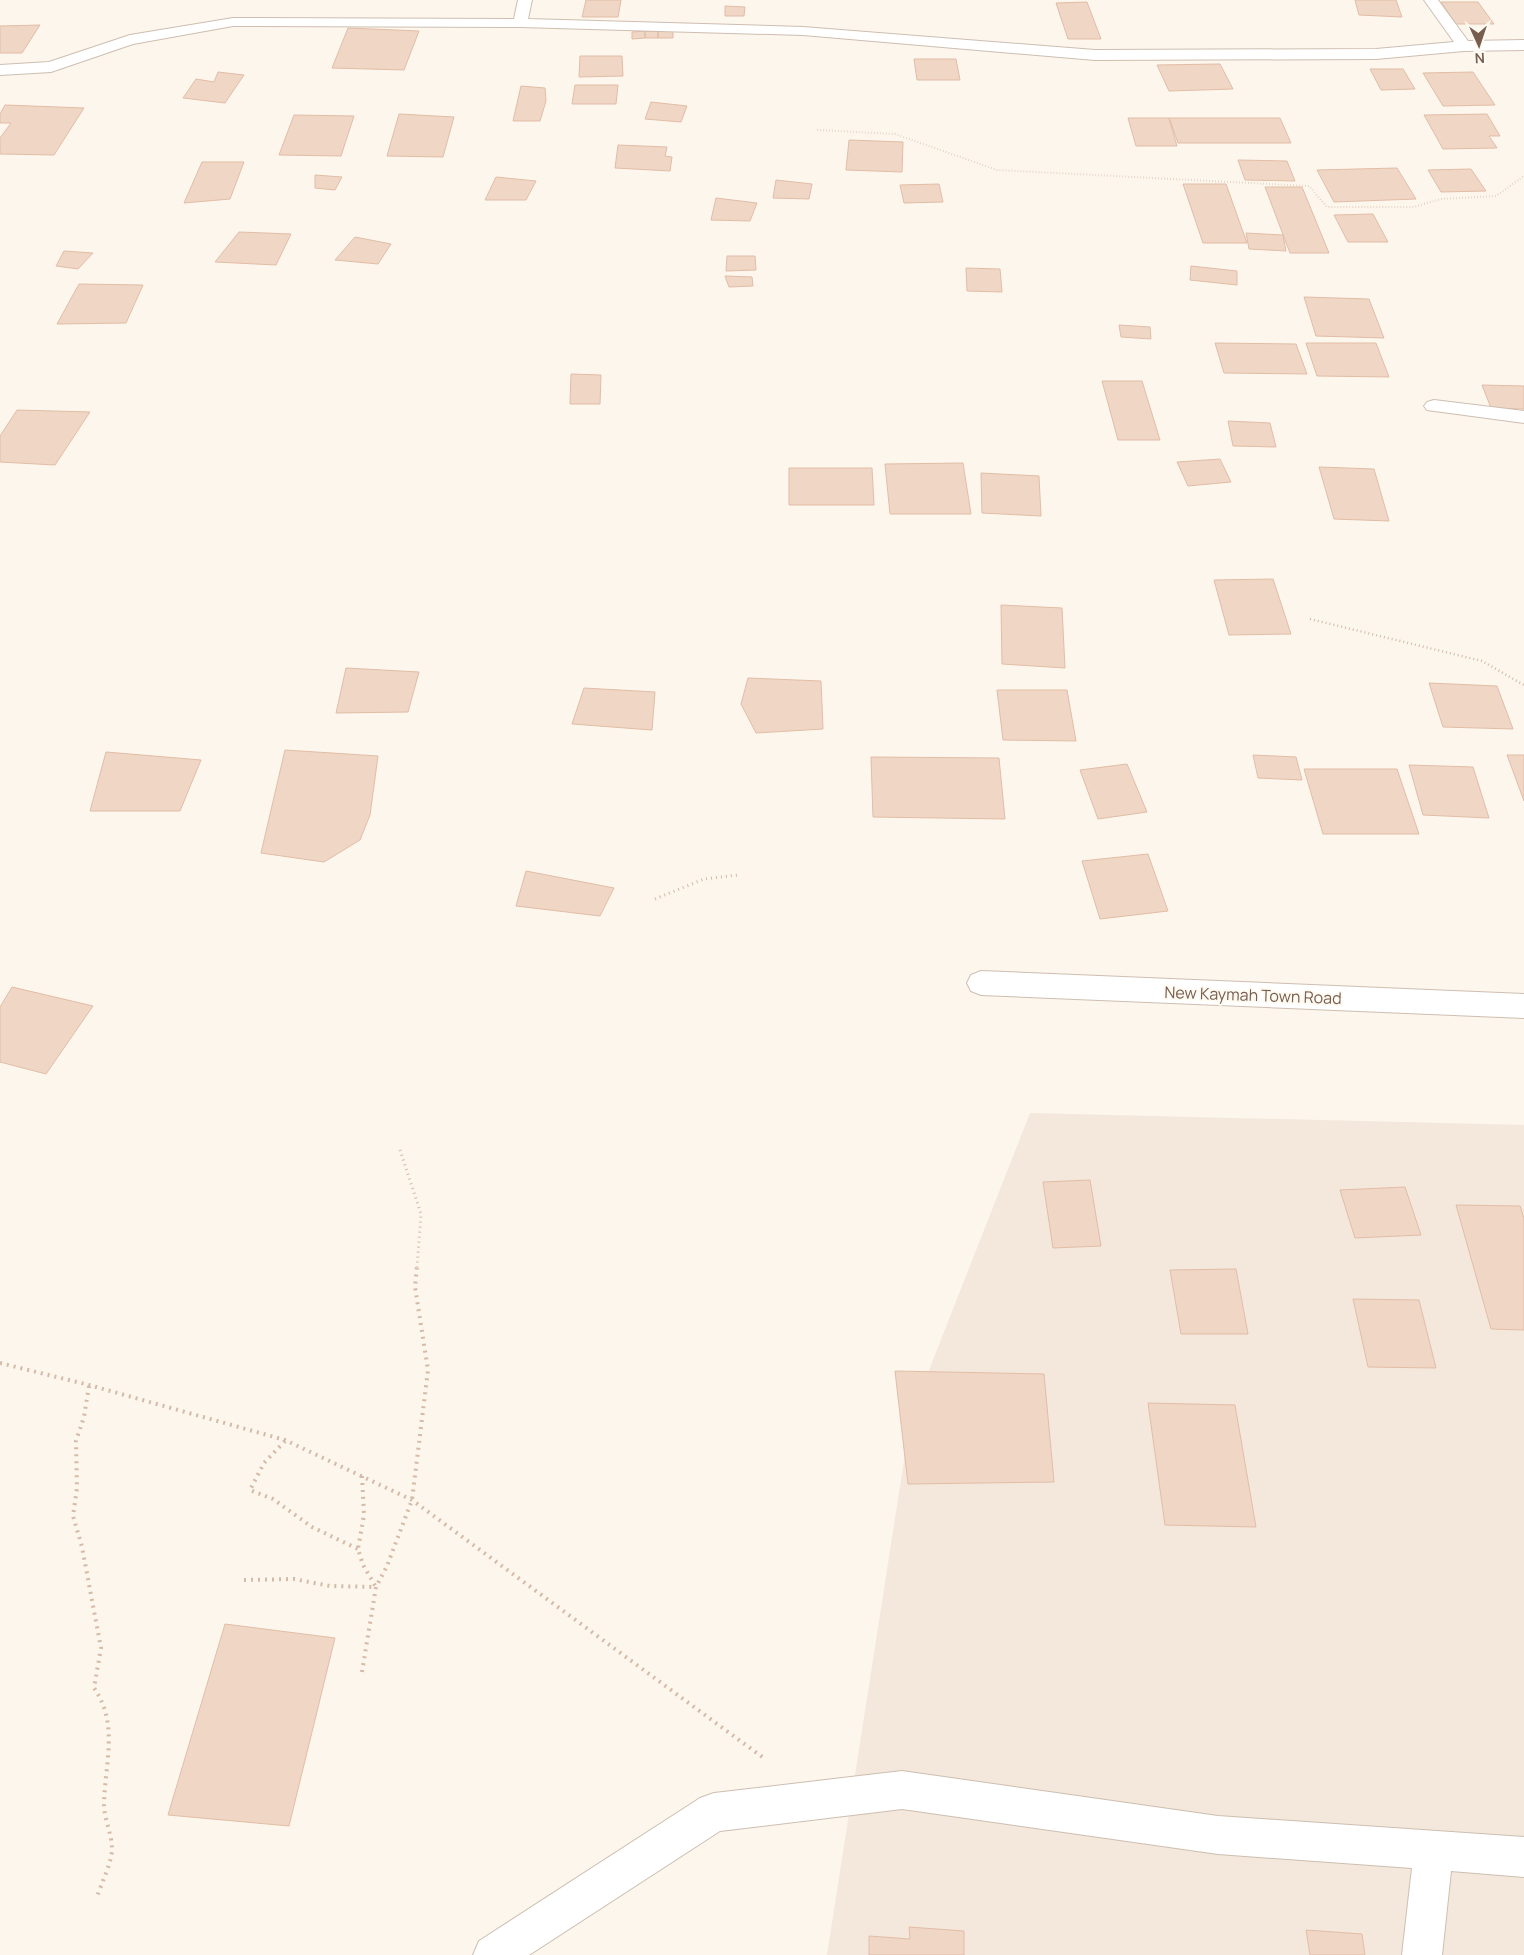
<svg xmlns="http://www.w3.org/2000/svg" width="1524" height="1955" font-family="Manrope,sans-serif">
	<style>
		.residential { fill: #f3e8db }
		.building { fill: #f0d6c5; stroke: #e2bda6 }
		.lines { fill: none; stroke-linecap: round; stroke-linejoin: round }
		.street-casing { stroke: #cebeb1; stroke-width: 2 }
		.path-far3 { stroke: #d5baa7; stroke-width: 2; stroke-dasharray: 0.5 2.5; stroke-linecap: butt }
		.path-far2 { stroke: #d5baa7; stroke-width: 2.5; stroke-dasharray: 1 3; stroke-linecap: butt }
		.path-far1 { stroke: #d5baa7; stroke-width: 3; stroke-dasharray: 1 4; stroke-linecap: butt }
		.path { stroke: #d5baa7; stroke-width: 4; stroke-dasharray: 2 5; stroke-linecap: butt }
		.street { fill: #fff; fill-rule: evenodd }
		.labels { text-anchor: middle; dominant-baseline: central; stroke-width: 4; stroke-linejoin: round; paint-order: stroke }
		.street-label { font-size: 16px; fill: #775e4f; stroke: #fefaf2 }
	</style>
	<rect width="100%" height="100%" fill="#fcf6ec"/>
	<path class="residential" d="M1030,1113l494,12v830h-697l84,-539z"/>
	<path class="building" d="M586,0h35l-3,17h-36z
		M1355,0h41l6,17 -43,-2z
		M1087,2l14,37h-33l-12,-36z
		M1441,2h37l16,22h-38z
		M725,6l20,1 -1,9h-19z
		M40,25l-18,28h-22v-27z
		M348,28l71,3 -15,39 -72,-2z
		M645,31h13v7h-13z
		M645,31v7l-13,1v-7z
		M658,31h15v7h-15z
		M580,56h42l1,20 -44,1z
		M914,59h42l4,21h-43z
		M1220,64l13,25 -64,2 -12,-26z
		M1370,69h33l12,20 -34,1z
		M218,72l26,3 -19,28 -42,-5 13,-19 18,3z
		M1473,72l22,33 -52,1 -20,-33z
		M575,85h43l-2,19h-44z
		M521,86l24,2 1,13 -6,20h-27z
		M651,102l36,4 -6,16 -36,-3z
		M5,105l79,3 -30,47 -54,-1v-16l11,-15h-11v-9z
		M399,114l55,3 -11,40 -56,-1z
		M1487,114l13,22h-11l8,12 -54,1 -19,-34z
		M294,115l60,1 -13,40 -62,-1z
		M1128,118h41l8,28h-41z
		M1169,118h111l11,25h-113z
		M849,140l54,2 -1,30 -56,-2z
		M618,145l49,2 -2,9 7,1 -2,14 -55,-3z
		M1238,160l49,1 8,20 -50,-1z
		M202,162h42l-14,37 -46,4z
		M1397,168l19,31 -82,3 -17,-32z
		M1471,169l15,22 -45,1 -13,-22z
		M315,175l27,2 -7,13 -20,-2z
		M496,177l40,4 -10,19h-41z
		M776,180l36,4 -3,15 -36,-1z
		M939,184l4,18 -39,1 -4,-18z
		M1183,184h43l21,59h-44z
		M1265,187h37l27,66h-39z
		M716,198l41,5 -7,18 -39,-1z
		M1373,214l15,28h-40l-14,-27z
		M239,232l52,2 -15,31 -61,-3z
		M1246,233l37,2 3,16 -37,-2z
		M355,237l36,7 -13,20 -43,-4z
		M64,251l29,2 -15,16 -22,-3z
		M727,256h28l1,14 -30,1z
		M1191,266l46,5v14l-47,-5z
		M966,268l34,1 2,23 -35,-1z
		M725,276l27,1 1,9 -24,1z
		M79,284l64,1 -17,38 -69,1z
		M1304,297l65,2 15,39 -68,-2z
		M1119,325l31,2 1,12 -30,-2z
		M1215,343l81,1 11,30 -83,-1z
		M1306,343h70l13,34 -72,-1z
		M571,374l30,1 -1,29h-30z
		M1102,381h40l18,59h-42z
		M1482,385l42,1v23l-33,-1z
		M17,410l73,2 -35,53 -55,-3v-26z
		M1228,421l42,2 6,24 -43,-1z
		M1220,459l11,23 -43,4 -11,-24z
		M963,463l8,51h-81l-5,-50z
		M1319,467l55,2 15,52 -55,-2z
		M789,468h83l2,37h-85z
		M981,473l58,3 2,40 -59,-3z
		M1273,579l18,55 -62,1 -15,-55z
		M1001,605l61,3 3,60 -63,-4z
		M346,668l73,4 -11,40 -72,1z
		M748,678l73,3 2,48 -67,4 -15,-29z
		M1429,683l68,3 16,43 -70,-2z
		M584,688l71,4 -3,38 -80,-6z
		M997,690h70l9,51 -73,-1z
		M285,750l93,6 -8,59 -10,25 -36,22 -63,-9z
		M106,752l95,8 -21,51h-90z
		M1253,755l43,2 6,23 -44,-2z
		M1507,755h17v46z
		M871,757l128,1 6,61 -132,-2z
		M1127,764l20,48 -49,7 -18,-49z
		M1409,765l64,2 16,51 -66,-3z
		M1304,769h93l22,65h-96z
		M1148,854l20,57 -68,8 -18,-58z
		M526,871l88,17 -14,28 -84,-10z
		M12,987l81,19 -47,68 -46,-12v-55z
		M1090,1180l11,66 -48,2 -10,-66z
		M1405,1187l16,48 -66,3 -15,-48z
		M1456,1205l64,1 4,12v112l-33,-1z
		M1236,1269l12,65h-67l-11,-64z
		M1353,1299l66,1 17,68 -68,-1z
		M895,1371l149,3 10,108 -146,2z
		M1148,1403l87,2 21,122 -91,-2z
		M225,1624l110,14 -46,188 -121,-11z
		M909,1927l55,4v24h-95v-19l41,3z
		M1306,1930l56,4 3,21h-55z"/>
	<g class="lines">
		<defs>
			<path id="street" d="M518,0h14l-4,19 275,8 292,23 281,-1 78,-7 -30,-42h14l30,41 56,-1v10l-60,1 -88,8 -281,1 -292,-25 -283,-8 -287,-1 -100,18 -82,28 -51,3v-10l49,-3 81,-27 103,-17 281,1z
				M1434,400l90,11v12l-97,-13 -3,-4 3,-4z
				M981,971l543,23v24l-543,-23 -10,-4 -4,-8 4,-8z
				M902,1771l316,45 306,21v40l-73,-6 -9,84h-40l10,-87 -194,-14 -316,-45 -182,22 -191,124h-56l6,-14 221,-143 14,-5z"/>
		</defs>
		<use href="#street" class="street-casing"/>
		<path class="path-far3" d="M817,130l78,4 102,36 312,16 18,21h87l27,-8 55,-3 28,-20"/>
		<path class="path-far2" d="M1310,619l172,42 42,24"/>
		<path class="path-far1" d="M655,899l49,-20 34,-4
			M400,1150l21,64 -4,53"/>
		<path class="path" d="M0,1363l89,22 196,55 127,60 353,259
			M89,1386l-5,31 -8,24 1,47 -4,28 9,31 19,101 -7,40c25,36 11,75 10,116 0,15 8,30 8,45 0,13 -11,35 -15,48
			M285,1441l-21,22 -14,27 23,9 39,28 46,22
			M362,1476l2,39 -6,34 5,16 13,22
			M244,1580l50,-1 36,7 46,1
			M362,1672l14,-85 11,-21 25,-66 16,-130 -13,-83 2,-21"/>
		<use href="#street" class="street"/>
	</g>
	<g class="labels">
		<g class="street-label">
			<text transform="translate(1253 995) rotate(2)">New Kaymah Town Road</text>
		</g>
	</g>
	<g transform="translate(1479 45) rotate(177)" stroke="#fefaf2" stroke-width="4" paint-order="stroke">
	<path d="M0-4L9 19L0 12L-9 19Z" fill="#775e4f"/>
	<text y="-8" font-size="14" font-weight="bold" text-anchor="middle" fill="#775e4f">N</text>
	</g>
</svg>
